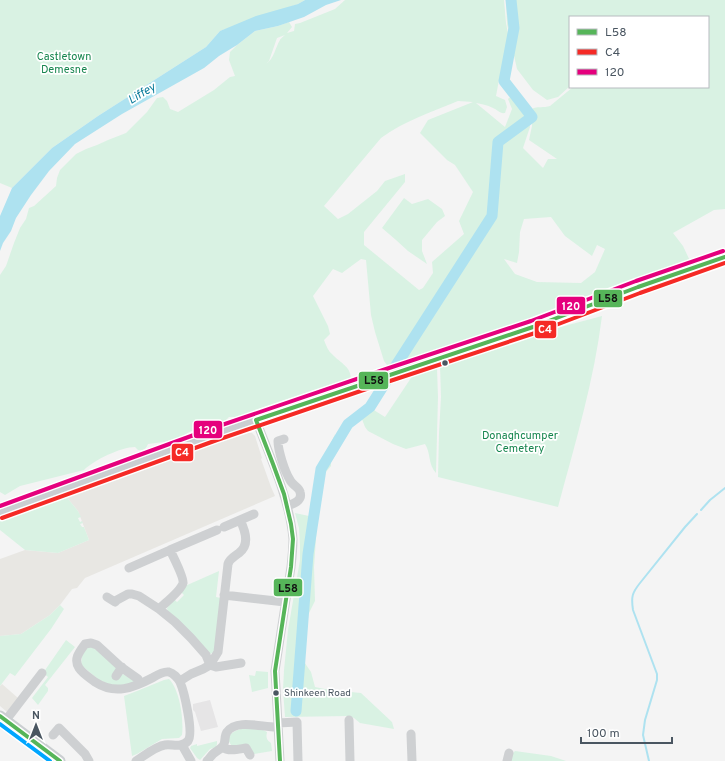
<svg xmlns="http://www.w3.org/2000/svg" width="725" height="761" font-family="Overpass,sans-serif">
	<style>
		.commercial { fill: #e8e7e3 }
		.education { fill: #e6e5e6 }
		.green { fill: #d9f2e3; fill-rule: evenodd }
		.water { fill: #aee2f0 }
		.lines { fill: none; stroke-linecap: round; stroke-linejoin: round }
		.stream { stroke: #aee2f0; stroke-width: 2 }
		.river { stroke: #aee2f0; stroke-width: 11 }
		.minor { stroke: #ced0d2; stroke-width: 9 }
		.major { stroke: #caced1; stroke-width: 11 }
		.bus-1-casing { stroke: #fff; stroke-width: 7 }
		.bus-2-casing { stroke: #fff; stroke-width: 7 }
		.bus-3-casing { stroke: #fff; stroke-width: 7 }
		.bus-4-casing { stroke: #fff; stroke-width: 7 }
		.bus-5-casing { stroke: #fff; stroke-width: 7 }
		.bus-1 { stroke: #56b559; stroke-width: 4 }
		.bus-2 { stroke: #f52a26; stroke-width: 4 }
		.bus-3 { stroke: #e5007d; stroke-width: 4 }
		.bus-4 { stroke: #56b559; stroke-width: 4 }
		.bus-5 { stroke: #00a6ff; stroke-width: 4 }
		.bus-dot { fill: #4a5661; stroke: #fff; stroke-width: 1.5 }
		.labels { text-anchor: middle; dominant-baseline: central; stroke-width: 3.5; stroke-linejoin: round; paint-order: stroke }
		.bus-label { font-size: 10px; fill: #4a5661; stroke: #fff; text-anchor: start }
		.park-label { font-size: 11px; fill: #17864f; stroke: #fff }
		.water-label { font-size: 12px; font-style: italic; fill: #0c7c9b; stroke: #fff }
		.line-badge { stroke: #fff; stroke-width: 1.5 }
		.badge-label { font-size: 11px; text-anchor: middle; font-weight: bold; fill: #fff }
		.pale-badge-label { font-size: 11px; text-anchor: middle; font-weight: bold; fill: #111 }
	</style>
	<rect width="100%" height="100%" fill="#f4f4f4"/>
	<path class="commercial" d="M246,432l6,1 3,3 7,22 -1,1 10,28 4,9 -190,82 -8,10 -5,1 -12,16 -10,10 -29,19 -21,2v-77l25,-9 33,3 31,-13 -11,-29 -14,-17 16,-6 31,-9 5,1 50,-20z
		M2,684l16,14 -11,14 -7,-6v-20z"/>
	<path class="education" d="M210,700l8,27 -17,4 -6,-19 -2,-2v-6z"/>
	<path class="green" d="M0,0h305l-7,4 -78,27 -14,16 -108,69 -46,32 -40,40 -12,-5z
		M345,0h159l2,23 4,21 -2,23 -9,13 -3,16 9,4 2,7 -2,6c-5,1 -7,-3 -12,-5 -6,-3 -12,-4 -17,-5l29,24 7,-18 -4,-10 3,-3 18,13 1,18 -7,21 20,20 5,-9h9l-28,-19 3,-14v-17c5,-3 12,-1 18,-3l23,-19h135v-70h-138v69l-12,11 -11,3 -14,-10 -16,-21 -10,-45 -1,-24h219v209l-11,1 -41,23 10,13 8,17 -301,106 -6,-8 -9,-29 -4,-17 -5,-55 -5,-1 -19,14 -9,-4 -20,27 15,30 2,8 -6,6c2,5 4,11 8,14 8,9 22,14 18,28l-92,31 -21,4h-8l-3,3 -5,3 -23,8h-7l-12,7 -15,4 -16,2c-2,5 -5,7 -10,6l-3,-3c-14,0 -41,13 -51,23l-64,16 -15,9 -5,-3v-217l6,-9 8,-23 6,-15 6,-9 3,-11 5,-2 22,-20 1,-8 3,-8 16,-16 10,-5 11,-4 11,-5 18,-7 21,-21 10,-14 6,-1 4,4 3,8 8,3 36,-22 16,-13 5,-1 -6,-16 1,-8 7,-7 18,-14 23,-5 11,-4 3,5 -5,6 7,-2 1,-7 5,-1 35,-14zM285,35c-1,1 -5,4 -5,5 -5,8 -6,19 -14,24l3,-3 8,-23zM458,101l15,1 -45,18 -8,13 27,27 8,5 18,27 -14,29 5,13 -32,28 1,11 -10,15 -4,2 -55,-45v-13l41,-50v-8l-20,7 -8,10 -29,23 -10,5 -14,-13 57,-68c23,-17 51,-26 77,-37zM551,217l14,19 27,20 5,-11 8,4 -10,23 -14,11 -44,-1 -22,-8 -11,-15 13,4 2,-11 1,-20 4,-13z
		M404,198l8,6 16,-5 14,10 3,7 -8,6 -15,18v11l5,13 -19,-13 -12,-11 -14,-12z
		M602,316c-8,65 -27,128 -44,191l-120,-30 1,-44 2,-36 -1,-32 57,-21z
		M437,368l1,29 -2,76c-8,-8 -5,-20 -11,-29l-19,5 -13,-5 -25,-13 -3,-4 -5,-13 4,-4 5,-3 16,10 26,-39 -1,-4 18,-5 3,1z
		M335,434l-4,21v11l-7,8 -6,36 -4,57 1,34 -9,18 -6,37 11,16 4,15 15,3 31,3 31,29 2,7 -34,-6 -6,-5 -5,-2 -64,1 -2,-27 1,-20 4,-40 12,-70v-15l-1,-17 -4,-15 14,3c1,-6 1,-13 3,-19 4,-22 14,-42 23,-63z
		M64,494l14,17 3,6 -3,1 2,4 2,-1 1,2 -3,1 2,3h2l5,13 -31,13 -33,-3 -25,-20v-13z
		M219,571l-3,26 5,1 -7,54 -4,2 -3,-2 -39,-39 -1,-5 7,-9 3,3 7,-7 -3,-3 4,-6z
		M60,605l4,4 -13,20 -36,47 -5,-3 -10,13v-50l21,-2 29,-19z
		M66,640l9,7 -30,38 3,3v3l-10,14 -6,-7 16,-21 -5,-4z
		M91,646l23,16 7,13 2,-1 14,9 -23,3 -15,-6 -18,-15 2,-16z
		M256,671l12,1v16l-16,4 -3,-17 6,1z
		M169,679c11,11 15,41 13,56l-3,3 -17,1 -25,15 -5,2 -8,-60 13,-5 27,-11z
		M244,728l19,2 4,2c-1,5 -1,8 4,11l1,8 -18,3 -5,-9 -17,1c-10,-11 4,-16 12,-18z
		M217,741v3l-1,3 -6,2 -10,11 -3,-2 -7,-10 1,-2 6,-2v2z
		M515,751l36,5 15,5h-56l1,-6z"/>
	<path class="water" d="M305,0h36l-15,5 -22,12 -26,9 -23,5 -18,14 -18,11 -15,12 -82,46 -47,30 -26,27 -18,24 -15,23 -5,13 -8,12 -3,8v-35l12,-28 40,-40 46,-32 108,-69 14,-16 36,-15 42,-12z"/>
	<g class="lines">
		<path class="stream" d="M701,510l9,-10 15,-12
			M649,761l-6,-26 2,-15 12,-40v-6l-24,-64c-2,-13 -1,-17 7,-27l45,-56 12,-13"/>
		<path class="river" d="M395,367l97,-151 6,-74 34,-25 -28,-36 10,-53 -3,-28
			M296,711l12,-157 13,-85 27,-45 22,-17 17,-27"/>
		<path class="minor" d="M256,420c14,37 34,80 37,119 0,10 -1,19 -2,28l-16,104 1,17 4,73
			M284,439l-6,2c0,10 7,31 12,39 2,5 9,7 10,12 3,9 -7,12 -13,14
			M224,527l30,-13
			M170,550l47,-20
			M129,568l41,-18c3,6 14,28 13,33 -2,8 -18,20 -24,26
			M224,595l61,7
			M107,597l8,5 2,-2 11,-6h4l7,2 20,13 16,13 16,16 15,17 4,10
			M210,665l6,2 25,-4
			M116,676l6,-9
			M180,681l11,-7 12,-5 7,-4 8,-13 10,-88c2,-6 6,-7 11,-11 11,-8 6,-23 1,-33
			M6,720l36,-47
			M349,720l1,41
			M278,723l19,-1 1,39
			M411,734l1,27
			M53,735l6,-7 26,26 4,7
			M182,745l9,16
			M222,747c7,5 17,2 24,1l4,7
			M136,761c8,-5 20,-15 29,-16 8,-1 16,3 23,-4 6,-8 -4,-50 -8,-59 -2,-4 -7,-9 -11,-10 -6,-1 -12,3 -17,6 -19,10 -37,17 -57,4 -5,-4 -12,-8 -16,-14 -6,-9 1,-17 6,-24l6,-1 6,2 24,22 17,12
			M207,761c2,-2 4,-5 6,-7 3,-3 7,-4 10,-8 3,-4 1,-10 4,-14 10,-14 37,-4 51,-5
			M507,761l2,-8"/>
		<path class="major" d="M0,512l215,-78 93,-31 77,-27 148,-49 105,-40 87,-30
			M0,716l60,45"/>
		<defs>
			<path id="bus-1" d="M256,420l277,-93 105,-40 87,-30
				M256,420l17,44 11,30 7,30 2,15 -2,28 -16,104 5,90"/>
			<path id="bus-2" d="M2,518l215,-78 170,-58 148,-49 105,-40 85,-30"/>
			<path id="bus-3" d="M0,506l213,-78 170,-58 148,-49 105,-40 87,-30"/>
			<path id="bus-4" d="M0,716l60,45"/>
			<path id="bus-5" d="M0,724l50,37"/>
		</defs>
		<use href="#bus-1" class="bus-1-casing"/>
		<use href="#bus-2" class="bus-2-casing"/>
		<use href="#bus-3" class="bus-3-casing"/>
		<use href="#bus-4" class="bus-4-casing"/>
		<use href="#bus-5" class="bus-5-casing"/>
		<use href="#bus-1" class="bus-1"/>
		<use href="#bus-2" class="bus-2"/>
		<use href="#bus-3" class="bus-3"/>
		<use href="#bus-4" class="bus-4"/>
		<use href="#bus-5" class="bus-5"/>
	</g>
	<g class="bus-dot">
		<circle cx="445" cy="363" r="3.5"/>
		<circle cx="276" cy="693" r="3.5"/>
	</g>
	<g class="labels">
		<g class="bus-label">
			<text x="284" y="693">Shinkeen Road</text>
		</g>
		<g class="park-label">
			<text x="64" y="57">Castletown<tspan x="64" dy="13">Demesne</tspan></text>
			<text x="520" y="436">Donaghcumper<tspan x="520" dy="13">Cemetery</tspan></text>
		</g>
		<g class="water-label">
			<text transform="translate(142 94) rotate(-31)">Liffey</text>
		</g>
	</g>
	<g class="line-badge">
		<rect x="593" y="289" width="30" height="19" rx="4" fill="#56b559"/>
		<rect x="556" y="296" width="30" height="19" rx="4" fill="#e5007d"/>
		<rect x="534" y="320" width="23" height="19" rx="4" fill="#f52a26"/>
		<rect x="358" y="371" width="31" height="19" rx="4" fill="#56b559"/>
		<rect x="193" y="420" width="30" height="19" rx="4" fill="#e5007d"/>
		<rect x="171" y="443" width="23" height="19" rx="4" fill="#f52a26"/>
		<rect x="273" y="578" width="30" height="19" rx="4" fill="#56b559"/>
	</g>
	<g class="badge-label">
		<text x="571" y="310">120</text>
		<text x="545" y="333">C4</text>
		<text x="208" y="434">120</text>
		<text x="182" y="456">C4</text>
	</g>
	<g class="pale-badge-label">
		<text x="608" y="302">L58</text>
		<text x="374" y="384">L58</text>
		<text x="288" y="592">L58</text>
	</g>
	<rect x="569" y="16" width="140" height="72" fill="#ffffff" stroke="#b7bbc0"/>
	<rect x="577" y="29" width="20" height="6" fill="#56b559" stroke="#b7bbc0"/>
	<text x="605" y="36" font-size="12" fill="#4a5661">L58</text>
	<rect x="577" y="49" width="20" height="6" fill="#f52a26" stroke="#b7bbc0"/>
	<text x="605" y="56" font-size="12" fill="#4a5661">C4</text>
	<rect x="577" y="69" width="20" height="6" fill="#e5007d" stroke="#b7bbc0"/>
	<text x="605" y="76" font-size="12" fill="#4a5661">120</text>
	<g transform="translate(36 725)" stroke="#ffffff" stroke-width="3" paint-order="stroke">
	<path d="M0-3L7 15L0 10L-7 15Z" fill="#4a5661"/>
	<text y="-6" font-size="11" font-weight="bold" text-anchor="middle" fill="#4a5661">N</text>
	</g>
	<path d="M581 737v6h91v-6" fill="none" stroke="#4a5661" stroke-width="2"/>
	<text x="587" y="737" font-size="12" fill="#4a5661" stroke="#ffffff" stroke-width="3" paint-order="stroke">100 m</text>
</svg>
